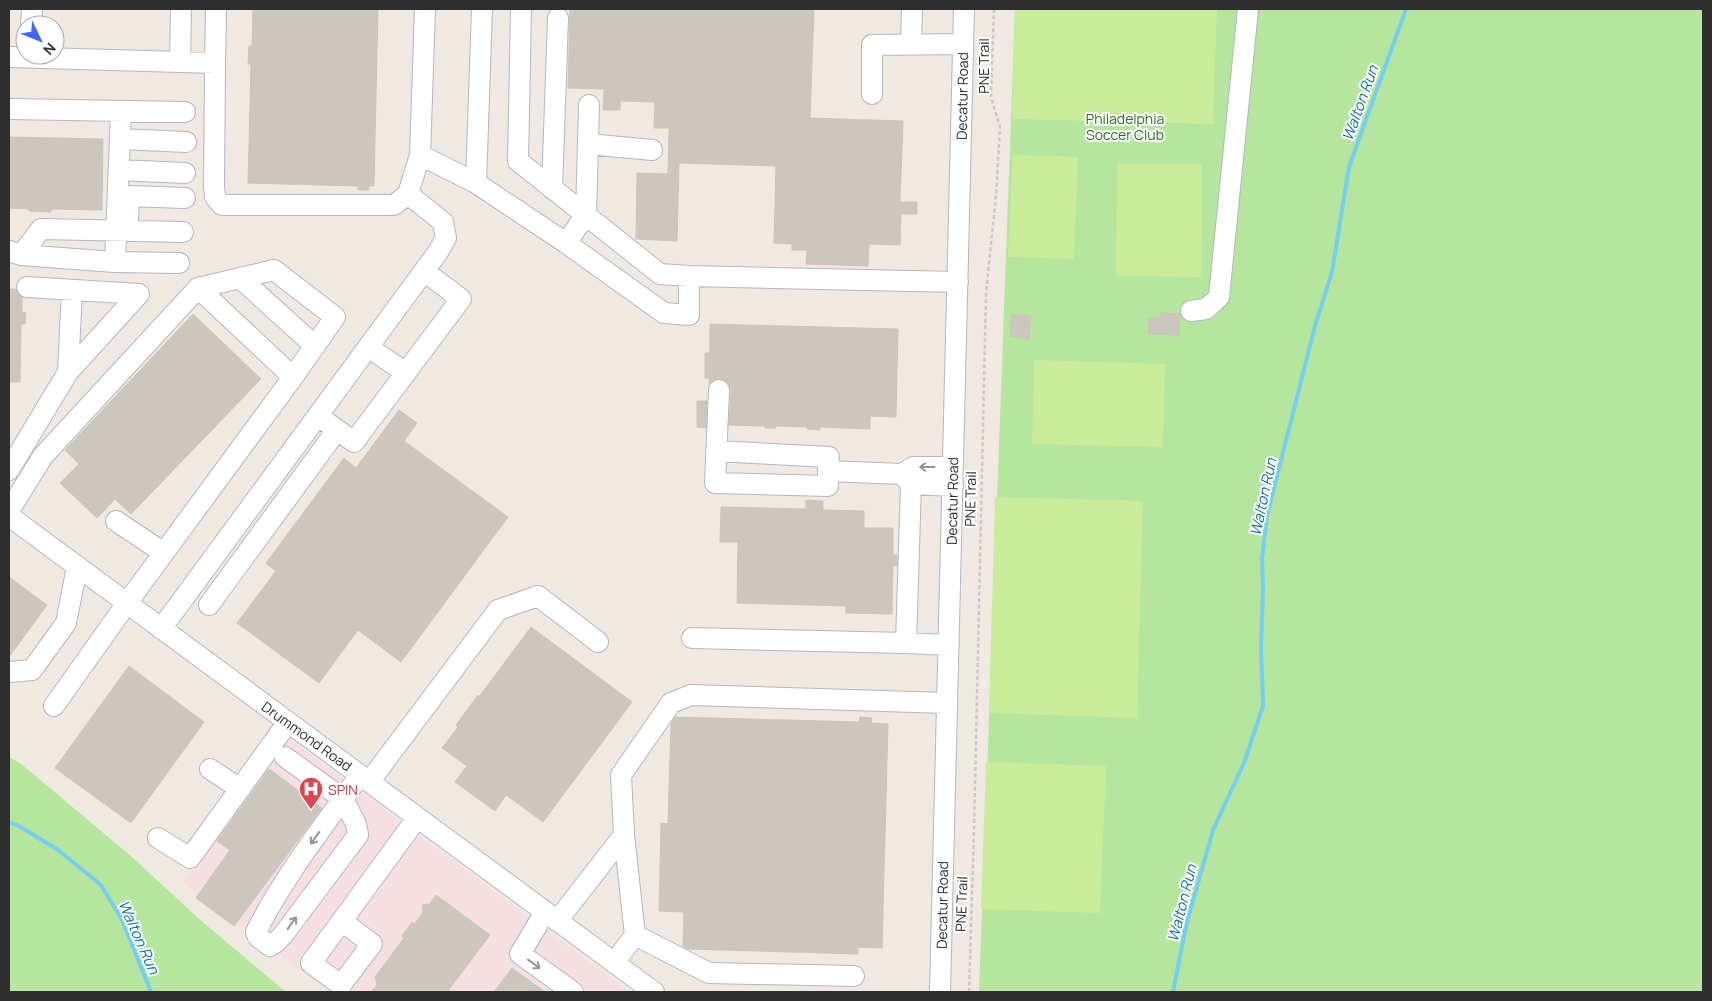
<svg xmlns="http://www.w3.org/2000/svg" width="1712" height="1001" font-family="Manrope,sans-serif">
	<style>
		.medical { fill: #f5dfe0 }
		.green { fill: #b6e59e }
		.pitch { fill: #c9ec9a }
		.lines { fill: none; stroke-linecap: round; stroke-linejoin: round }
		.stream { stroke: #75cff0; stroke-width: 4 }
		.building { fill: #cbc7bf; stroke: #cbc5ba }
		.minor-casing { stroke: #b4b7c1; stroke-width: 22 }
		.path { stroke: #c9c9c9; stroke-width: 2.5; stroke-dasharray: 4 2.5; stroke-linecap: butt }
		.minor { stroke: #fff; stroke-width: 20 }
		.oneway { stroke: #969696 }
		.labels { text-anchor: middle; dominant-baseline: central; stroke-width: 4; stroke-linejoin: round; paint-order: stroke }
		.street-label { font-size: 14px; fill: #2e2e2e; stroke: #fff }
		.park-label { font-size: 14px; fill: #2c6e1b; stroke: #fff }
		.health-label { font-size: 14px; fill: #be3a42; stroke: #fff; text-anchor: start }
		.water-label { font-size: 15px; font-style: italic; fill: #0d6fa3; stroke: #fff }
	</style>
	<rect width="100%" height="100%" fill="#efe9e1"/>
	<path class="medical" d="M290,739l339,253h-300l-147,-110z"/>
	<path class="green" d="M1015,9h688v983h-724z
		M9,757l11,6 112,94 67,62 87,73h-277z"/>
	<path class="pitch" d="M1015,9h202l-4,115 -201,-5z
		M1013,155l65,2 -4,102 -66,-2z
		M1117,164h85l-1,113 -85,-1z
		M1034,360l131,4 -2,83 -131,-3z
		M995,497l148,4 -6,217 -148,-5z
		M986,762l120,4 -6,147 -119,-4z"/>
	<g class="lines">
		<path class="stream" d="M9,822l10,4 39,24 43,35 21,35 29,72
			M1173,992l13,-66 27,-96 31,-67 19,-57 -2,-59 2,-59 -1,-29 5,-43 48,-190 17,-54 17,-105 57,-158"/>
	</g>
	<path class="building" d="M253,9h125l-4,177h-5v4h-11v-4l-110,-3 3,-119h-3l1,-18h3z
		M570,9h244l-4,109 93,3 -3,81h17v12h-16l-1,31 -31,-1 -1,22 -62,-2 1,-14h-15v-6l-18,-1 2,-77 -97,-3 -2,78 -41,-2 1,-66 31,1 1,-46h-15l1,-26 -35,-1v9h-17l1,-21 -36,-1z
		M9,137l94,2 -1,71 -51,-1v3l-22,-1v-2l-20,-1z
		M9,289h7l1,4 5,4v15l4,1 -1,11h-4l-1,58h-11z
		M1160,313l19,1v21l-31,-1 1,-16h11z
		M193,314l68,65 -130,135 -16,-15 -18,19 -37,-35 19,-19 -14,-14z
		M1012,314l19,2 -2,23 -19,-3z
		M710,324l188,5 -2,88 -26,-1v13l-50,-2v3l-13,-1v-2l-31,-1v2h-11v-2l-36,-1 2,-34 -2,-7 -4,-4 -6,-2 -6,2 -4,4v-6h-4v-25h5z
		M697,401h10l-1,27 -9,-1z
		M399,410l18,13 -13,18 104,76 -107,145 -43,-32 -39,53 -82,-60 39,-52 -10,-8 78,-105 12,10z
		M806,500l17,1v9l41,1v17h29v27h4v11l-4,-1 -1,49 -46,-1v-7l-109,-3 1,-61h-18l1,-35 85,2z
		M9,577l38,28 -38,52z
		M531,627l101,75 -89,120 -37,-27 -11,16 -40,-29 12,-16 -25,-18 16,-21 -2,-2 22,-30 1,2z
		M129,666l75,56 -73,101 -76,-55z
		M675,717l184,5 1,-5 12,1 -1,5 17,1 -6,224 -24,-1v7l-170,-5 -5,-3 1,-34 -25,-1 2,-88 7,1 3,-100z
		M269,769l53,39 -88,118 -38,-28 34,-48 -13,-9z
		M436,895l54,40 -43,57h-76l6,-7 -2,-8 29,-39 -2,-2 10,-14 3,2 8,-12 -1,-7 8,-1z
		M512,968l33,24h-51z"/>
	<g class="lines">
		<defs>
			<path id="minor" d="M482,9l-6,174 90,60 98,70 25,2v-39
				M521,9l-3,152 142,113 29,2 269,6
				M31,25l1,-16
				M911,44l1,-35
				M9,57l206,6 1,-54
				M180,62l1,-53
				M215,63l-1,124 1,10 7,8h172l14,-11 12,-39 5,-146
				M872,94v-49l91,-1
				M9,109l176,3
				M120,139l66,3
				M588,144l64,6
				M420,155l56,28
				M119,170l66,3
				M552,189l6,-171
				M128,220l1,-24 56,2
				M566,243l20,-28 3,-110
				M9,251l12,4 94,7 6,-151
				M21,255l20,-26 142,3
				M115,262l64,1
				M240,278l75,68
				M198,288l76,-18 61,47 -42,60
				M1191,311l15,-2 13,-12 29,-288
				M368,347l38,26
				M68,372l4,-82
				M719,390l-4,93 113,3v-15l74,3 11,-7h40
				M318,416l36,26 107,-143 -37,-28
				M716,451l113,6 -1,14
				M9,470l59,-98 71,-78 -112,-7
				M902,474l9,10 42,2
				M911,484l-5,159 43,2
				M9,511l34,-55 155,-168 95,89 -166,226 -73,103
				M9,516l645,476
				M116,521l48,32
				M209,605l128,-175
				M161,629l277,-377 8,-14 -3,-16 -35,-28
				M692,638l214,5
				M9,672l23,-2 34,-47 11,-56
				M285,757l58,42 13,25 2,11 -75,100 -8,8 -5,3 -12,-9 -2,-5c28,-56 68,-106 104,-157
				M210,769l30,20
				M369,782l129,-172 40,-14 60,46
				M624,835l11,100
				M158,838l32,20 98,-136
				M545,912l-25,42 53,38
				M342,921l30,23 -31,41 -30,-22 106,-145
				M557,921l67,-86 -3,-60 50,-72 20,-8 256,8
				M614,963l21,-28 74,38 145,3
				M940,992l24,-983"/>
		</defs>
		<use href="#minor" class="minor-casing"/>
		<path class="path" d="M969,992l5,-162 12,-537 10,-98 4,-68 -9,-30 3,-88"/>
		<use href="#minor" class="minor"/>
	</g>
	<defs><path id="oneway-shaft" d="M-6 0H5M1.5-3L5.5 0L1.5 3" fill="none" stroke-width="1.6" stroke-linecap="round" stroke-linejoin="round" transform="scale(1.25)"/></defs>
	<g class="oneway">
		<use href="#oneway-shaft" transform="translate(927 467) rotate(180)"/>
		<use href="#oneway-shaft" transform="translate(315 838) rotate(126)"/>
		<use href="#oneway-shaft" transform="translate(292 923) rotate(-54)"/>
		<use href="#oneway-shaft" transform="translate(534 964) rotate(36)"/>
	</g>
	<defs>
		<symbol id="hospital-pin" viewBox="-11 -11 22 30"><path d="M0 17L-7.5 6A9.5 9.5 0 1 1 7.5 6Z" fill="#e0444e" stroke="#fff"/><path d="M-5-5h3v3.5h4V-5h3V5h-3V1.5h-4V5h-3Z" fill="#fff"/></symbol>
	</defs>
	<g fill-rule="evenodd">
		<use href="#hospital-pin" x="297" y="775" width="28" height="38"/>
	</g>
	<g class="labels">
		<g class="street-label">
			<text transform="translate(983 66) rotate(-90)">PNE Trail</text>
			<text transform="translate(962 96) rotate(-89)">Decatur Road</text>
			<text transform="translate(970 499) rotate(-89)">PNE Trail</text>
			<text transform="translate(952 501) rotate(-89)">Decatur Road</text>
			<text transform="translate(307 736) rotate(36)">Drummond Road</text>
			<text transform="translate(961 904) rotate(-88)">PNE Trail</text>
			<text transform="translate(942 905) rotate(-89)">Decatur Road</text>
		</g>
		<g class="park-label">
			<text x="1125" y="118">Philadelphia<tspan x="1125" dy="16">Soccer Club</tspan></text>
		</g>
		<g class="health-label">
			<text x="328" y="789">SPIN</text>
		</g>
		<g class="water-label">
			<text transform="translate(1360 103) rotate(-70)">Walton Run</text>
			<text transform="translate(1263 497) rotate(-78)">Walton Run</text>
			<text transform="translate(1182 903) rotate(-76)">Walton Run</text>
			<text transform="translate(139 937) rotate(66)">Walton Run</text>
		</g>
	</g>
	<rect width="1712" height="1001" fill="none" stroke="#2e2e2e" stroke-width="20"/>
	<g transform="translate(40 40) rotate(133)"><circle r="24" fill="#ffffff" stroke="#ababab"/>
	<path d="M0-4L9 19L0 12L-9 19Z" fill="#4264fb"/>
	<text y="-8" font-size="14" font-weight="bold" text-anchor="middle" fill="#2e2e2e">N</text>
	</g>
</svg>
